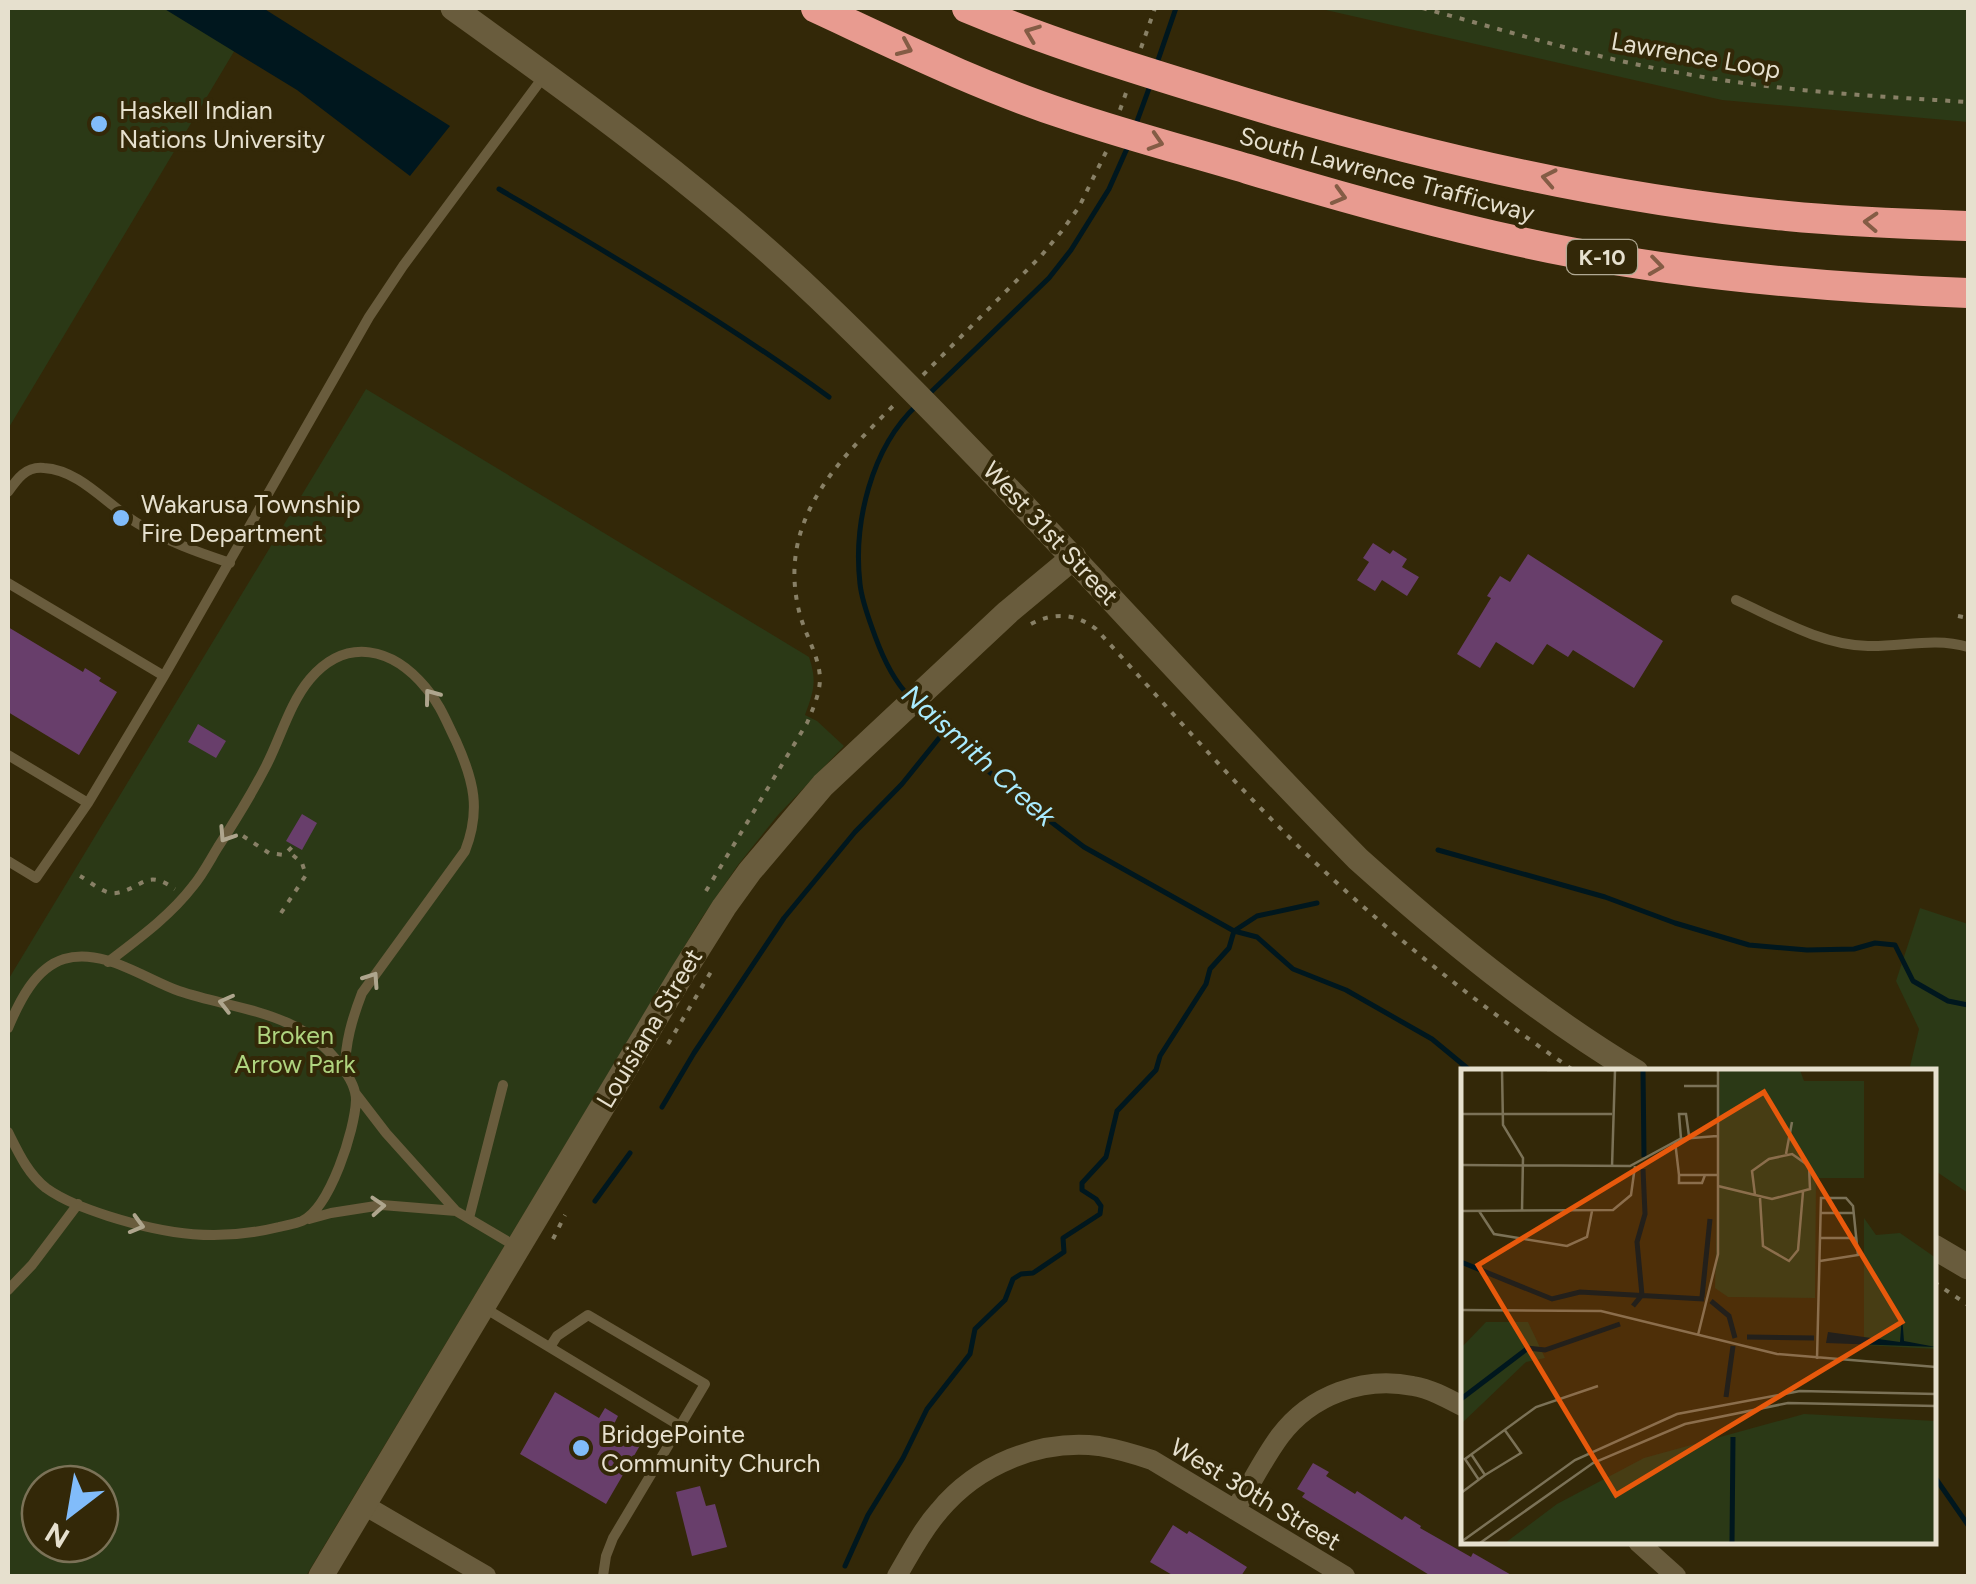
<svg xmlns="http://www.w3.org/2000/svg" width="1976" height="1584" font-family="Figtree,sans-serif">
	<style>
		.green { fill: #2b3916; fill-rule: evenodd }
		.water { fill: #00171e }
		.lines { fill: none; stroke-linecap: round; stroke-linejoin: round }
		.stream { stroke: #00171e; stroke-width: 5 }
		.building { fill: #683e6b }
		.path { stroke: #888066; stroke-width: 4; stroke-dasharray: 5 8; stroke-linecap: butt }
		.lane { stroke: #695c3d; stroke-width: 10 }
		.street { stroke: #695c3d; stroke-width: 20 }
		.secondary { stroke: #695c3d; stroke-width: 25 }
		.highway { stroke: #e89b90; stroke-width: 30 }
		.oneway { stroke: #845c45 }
		.oneway2 { stroke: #aea58d }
		.poi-dot { fill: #81bcfa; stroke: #332808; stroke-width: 4 }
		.labels { text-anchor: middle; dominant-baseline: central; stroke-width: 8; stroke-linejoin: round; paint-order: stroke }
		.shield { fill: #332808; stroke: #b0a993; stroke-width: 2.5 }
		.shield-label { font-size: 22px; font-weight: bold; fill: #e6e0ce }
		.street-label { font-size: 25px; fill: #e6e0ce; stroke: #332808 }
		.poi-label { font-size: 25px; fill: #e6e0ce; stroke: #332808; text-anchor: start }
		.park-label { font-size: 25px; fill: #afd47f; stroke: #332808 }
		.water-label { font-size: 28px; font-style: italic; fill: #a9ebff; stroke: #332808 }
		.inset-river { fill: none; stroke: #00171e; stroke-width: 5 }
		.inset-road { fill: none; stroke: #7b7257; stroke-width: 2.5 }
		.view { fill: #e8590c; fill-opacity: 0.15; stroke: #e8590c; stroke-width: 5 }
		.inset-edge { fill: none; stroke: #e6e0ce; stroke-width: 5 }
	</style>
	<rect width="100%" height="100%" fill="#332808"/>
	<path class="green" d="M8,8h252l-252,421z
		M1317,8h651v114l-246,-22z
		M366,389l443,268c8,24 5,34 -4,58l12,6 27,25 -66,69 -40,50 -37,54 -395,657h-298v-596zM40,1484h60v60h-60z
		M1920,908l48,16v269l-34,-23v-98l-25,-1 10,-42 -23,-48z"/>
	<path class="water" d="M163,8h100l187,118 -40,50 -113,-86z"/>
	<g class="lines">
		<path class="stream" d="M1157,63l19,-55
			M1136,124l15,-41
			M499,189c112,66 224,131 330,208
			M929,394l120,-116 22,-28 38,-61 20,-45
			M909,696c-16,-16 -26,-38 -34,-60 -6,-17 -13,-34 -15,-52 -7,-61 11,-136 57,-179
			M920,708l24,24 68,60 72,55 150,84 23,6 36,32 53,21 86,49 40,33
			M1438,850l167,47 70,26 74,22 58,5 47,-1 21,-6 20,2 18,36 35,20 20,4
			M662,1107l32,-54 90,-135 71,-86 47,-48 42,-52
			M595,1201l35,-48
			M1934,1476l34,49
			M845,1566l23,-51 35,-57 24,-49 43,-55 5,-25 30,-29 8,-21 8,-5 12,-1 31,-21 -1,-14 37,-24 1,-8 -5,-7 -14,-9v-7l24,-26 11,-46 39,-41 4,-14 46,-72 4,-15 19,-21 5,-17 23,-15 60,-13"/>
	</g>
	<path class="building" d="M1373,543l17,11 3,-4 14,9 -5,8 17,10 -12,19 -25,-16 -7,11 -18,-11 12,-18 -6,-4z
		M1528,554l135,87 -29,47 -61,-38 -5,7 -21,-13 -14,21 -37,-23 -16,26 -23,-14 34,-56 -4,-2 13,-20 10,6z
		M8,627l75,45 2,-4 16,10 -2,3 18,11 -38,63 -71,-43z
		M198,724l28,17 -10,17 -28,-16z
		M302,814l15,9 -15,27 -16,-9z
		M555,1392l44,26 6,-10 13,8 -5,10 29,16 -36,62 -86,-50z
		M1313,1463l16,9 -3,4 29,18 2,-3 45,29 3,-4 16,10 -1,2 51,29 2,-4 40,23h-82l-129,-79 3,-4 -8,-4z
		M700,1486l6,20 9,-2 12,43 -35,9 -16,-64z
		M1173,1525l14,9 2,-3 58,36 -6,9h-67l-24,-14z"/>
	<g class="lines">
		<path class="path" d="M1422,8c86,23 171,50 259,65 95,18 191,23 287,29
			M1141,48l14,-40
			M1120,110l7,-20
			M923,375l118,-119 20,-24 18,-25 27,-55
			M1958,616l10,2
			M1031,624c23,-12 44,-11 65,5 79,86 155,175 241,254 75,69 154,131 239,189
			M243,836l26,17 15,2 10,-10
			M80,876c9,5 25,19 36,17 28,-5 29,-25 59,-4
			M706,891l101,-168c6,-14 13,-30 13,-45 -1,-23 -16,-45 -21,-67 -22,-91 39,-150 97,-208
			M281,913l25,-38 -4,-12 -13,-11
			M668,1044l44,-74
			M553,1239l12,-24
			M1934,1282l34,23"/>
		<path class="lane" d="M8,492c9,-13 18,-26 36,-24 36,2 63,37 93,55 29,18 60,29 93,40
			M8,583l156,93
			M1736,600c42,19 85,45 132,46 34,1 66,-9 100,1
			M8,755l80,48
			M8,861l28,17 52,-75 76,-127 205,-359 34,-51 141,-190
			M108,962c30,-23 62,-46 85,-76 10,-12 17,-26 25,-39 17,-26 33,-52 47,-79 15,-28 24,-64 45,-89 37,-43 83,-31 116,9 14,16 21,35 30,53 18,40 25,69 9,110l-103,142c-10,26 -17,50 -17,78
			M8,1028c11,-26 27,-60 56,-69 38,-12 81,20 115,32 60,20 121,19 162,75 7,9 15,22 15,34 -1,30 -26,108 -54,121 -7,3 -16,4 -23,6 -61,15 -111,8 -171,-11 -21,-7 -44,-15 -62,-28 -18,-14 -28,-36 -38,-56
			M356,1094l30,39 70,78 61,36
			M469,1218l34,-133
			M309,1219l22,-6 51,-8 74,6
			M8,1290l24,-25 46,-61
			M483,1307l197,119 -67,112 -7,18 -3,20
			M550,1347l7,-11 31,-21 117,69 -25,42"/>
		<path class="street" d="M364,1505l122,71
			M1235,1510c15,-24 28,-51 45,-74 31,-41 83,-60 133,-50 18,3 34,12 51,21
			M1638,1542l38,34
			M897,1576c13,-22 25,-46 42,-65 38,-46 100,-72 160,-65 18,3 35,8 53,14l193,116"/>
		<path class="secondary" d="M453,8c127,91 253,182 366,290 188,180 357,377 539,561 87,78 177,152 278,213
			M1934,1247l34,20
			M321,1576l361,-602 42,-67 26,-36 73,-86 185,-173 66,-55"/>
		<path class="highway" d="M816,8c82,38 165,79 251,107 59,20 120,36 181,54 106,32 213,62 322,83 131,25 265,36 398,41
			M967,8c81,34 165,60 250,86 184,57 378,104 570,122 60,6 121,8 181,10"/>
	</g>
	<defs><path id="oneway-chevron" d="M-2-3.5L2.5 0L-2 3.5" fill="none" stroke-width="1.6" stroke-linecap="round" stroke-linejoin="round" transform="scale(2.5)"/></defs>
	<g class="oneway">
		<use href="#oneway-chevron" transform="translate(1032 33) rotate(-159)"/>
		<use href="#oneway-chevron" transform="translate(905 48) rotate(24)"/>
		<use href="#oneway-chevron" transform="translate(1156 142) rotate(17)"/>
		<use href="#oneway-chevron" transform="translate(1549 178) rotate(-169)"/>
		<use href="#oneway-chevron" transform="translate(1339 196) rotate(16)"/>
		<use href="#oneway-chevron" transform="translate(1871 222) rotate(-177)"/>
		<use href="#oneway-chevron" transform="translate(1656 266) rotate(8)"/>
	</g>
	<g class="oneway2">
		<use href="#oneway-chevron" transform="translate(431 696) rotate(-127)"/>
		<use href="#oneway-chevron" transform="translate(226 835) rotate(123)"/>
		<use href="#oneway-chevron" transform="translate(372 979) rotate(-56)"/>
		<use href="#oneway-chevron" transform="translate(226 1003) rotate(-166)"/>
		<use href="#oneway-chevron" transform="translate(378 1206) rotate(-4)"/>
		<use href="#oneway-chevron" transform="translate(137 1225) rotate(16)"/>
	</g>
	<g class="poi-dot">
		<circle cx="99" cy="124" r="10"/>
		<circle cx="121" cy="518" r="10"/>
		<circle cx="581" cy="1448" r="10"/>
	</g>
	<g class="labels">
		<rect class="shield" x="1567" y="240" width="70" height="34" rx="8"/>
		<g class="shield-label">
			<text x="1602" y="257">K-10</text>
		</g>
		<g class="street-label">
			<text transform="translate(1696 55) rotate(10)">Lawrence Loop</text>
			<text transform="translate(1387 174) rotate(15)">South Lawrence Trafficway</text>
			<text transform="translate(1051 533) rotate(47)">West 31st Street</text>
			<text transform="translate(649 1028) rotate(-59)">Louisiana Street</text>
			<text transform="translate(1256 1494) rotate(31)">West 30th Street</text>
		</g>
		<g class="poi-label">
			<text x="119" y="110">Haskell Indian<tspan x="119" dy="29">Nations University</tspan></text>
			<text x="141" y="504">Wakarusa Township<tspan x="141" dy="29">Fire Department</tspan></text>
			<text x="601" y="1434">BridgePointe<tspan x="601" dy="29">Community Church</tspan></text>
		</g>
		<g class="park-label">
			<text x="295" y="1035">Broken<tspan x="295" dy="29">Arrow Park</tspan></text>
		</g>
		<g class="water-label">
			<text transform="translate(979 755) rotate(42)">Naismith Creek</text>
		</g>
	</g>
	<g transform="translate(1461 1069)">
		<rect width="475" height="475" fill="#332808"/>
		<path d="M259,1h80l4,11h60v97h-48l-1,120 -87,-1 -13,-9zM403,149l12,17 24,-2 36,25v91l-72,-4zM25,253h42l17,36 -19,4 -65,62v-76zM343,345l132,7v122h-431l52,-39 87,-46z" fill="#2b3916"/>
		<path d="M441,247l2,25 32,6 -110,-4 2,-11 72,10z" fill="#00171e"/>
		<path class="inset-river" d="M182,1l1,87M0,193l91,37 28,-7 124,7M241,228l8,-78M250,232l18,15 6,22M172,237l9,-11 -5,-53 8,-28 -2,-45M286,268l67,1M265,328l7,-51M0,330l67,-51 17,2 75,-26M271,474l1,-106"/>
		<path class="inset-road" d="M41,1l1,55 20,33 -1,53M86,1h68l-3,97M223,17h33M0,45h151M220,70l-2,-25h7l3,22M214,72l4,34h38M325,85l6,-32M331,85l17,12 1,23 -38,10 -17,-4 -3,-24 17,-12zM0,96l169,1 50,-27 37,-3M218,106v8h23l3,-8M257,117l37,9M299,129l3,48 26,15 9,-11 5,-58M0,142l152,-1 18,-15 4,-29M18,142l15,23 73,12 20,-9 5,-26M359,144h34M359,169h36M0,241l140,1 176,43 159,13M237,266l20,-81v-184M356,290l4,-161h25l7,8 5,49 -38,6M24,406l36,-22 -17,-24M18,411l-14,-21 71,-52 62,-21M0,424l24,-18 -14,-21M0,473l114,-82 102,-46 123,-23 136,3M19,474l113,-80 92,-39 103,-21 148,3"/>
		<path class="view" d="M303,23l138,230 -286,173 -138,-230z"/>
		<rect width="475" height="475" class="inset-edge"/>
	</g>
	<rect width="1976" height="1584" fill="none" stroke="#e6e0ce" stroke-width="20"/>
	<g transform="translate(70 1514) rotate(211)"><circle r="48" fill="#332808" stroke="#7b7257" stroke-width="2.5"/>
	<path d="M0-8L18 38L0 25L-18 38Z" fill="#81bcfa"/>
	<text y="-15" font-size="28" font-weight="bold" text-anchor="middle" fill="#e6e0ce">N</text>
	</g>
</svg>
